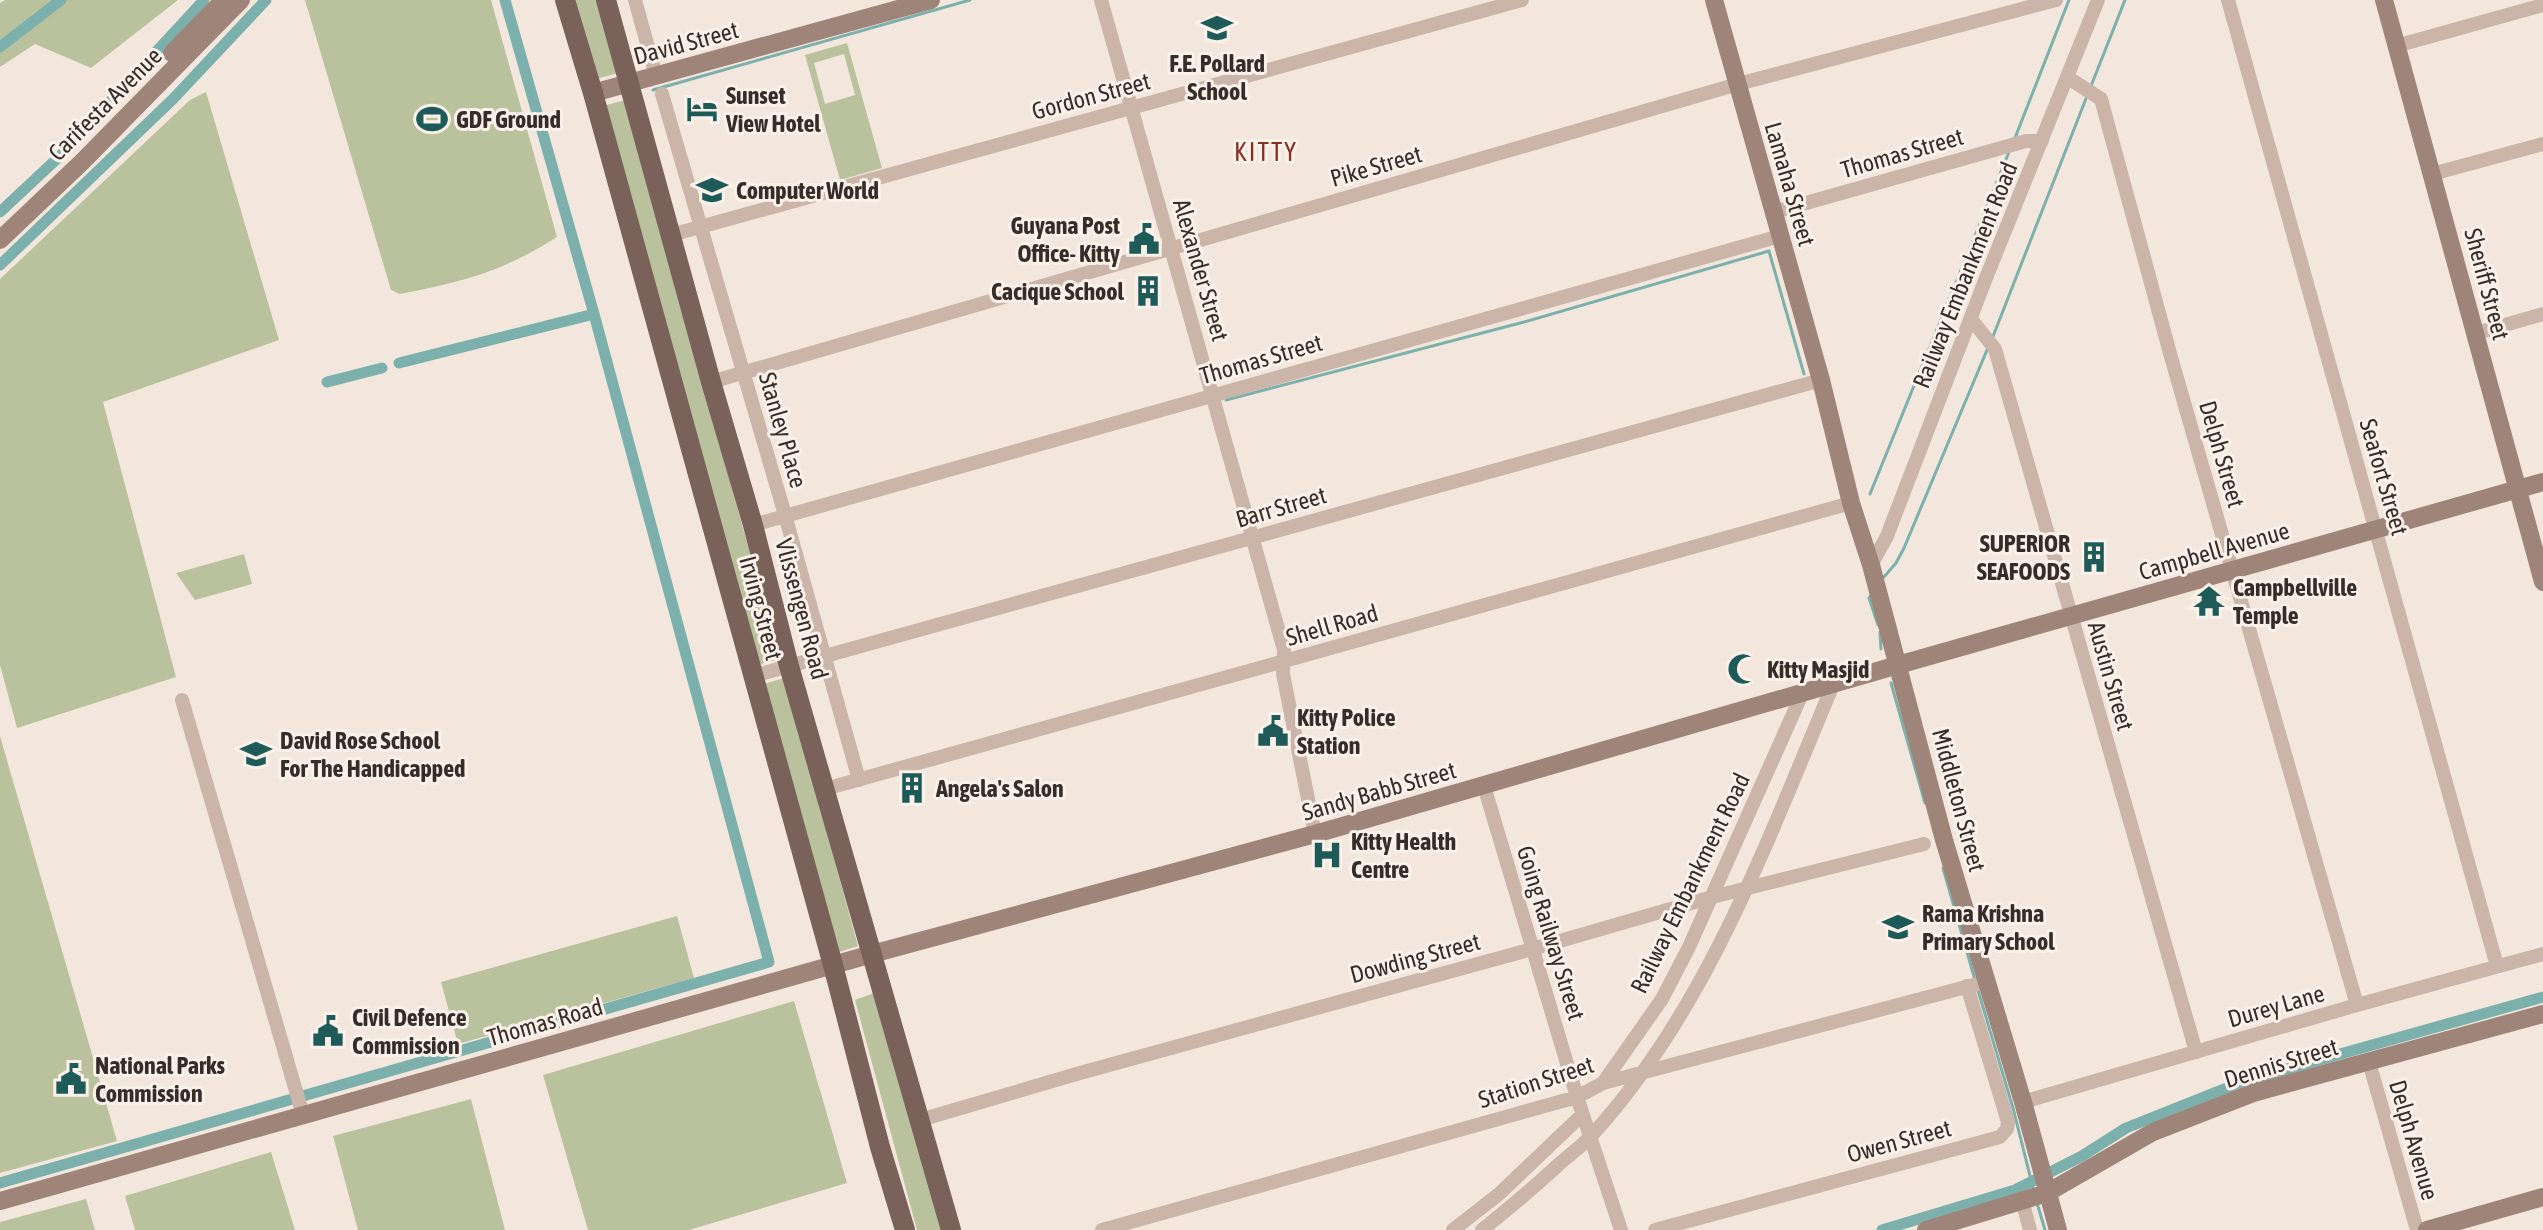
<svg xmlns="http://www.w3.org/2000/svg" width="2543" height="1230" font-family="'Asap Condensed',sans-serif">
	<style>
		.green { fill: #b9c29d; fill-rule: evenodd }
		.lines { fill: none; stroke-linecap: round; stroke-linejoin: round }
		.stream { stroke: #7cb0ad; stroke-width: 3 }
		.canal { stroke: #7cb0ad; stroke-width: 11 }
		.street { stroke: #cbb5a9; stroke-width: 14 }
		.secondary { stroke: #9f847a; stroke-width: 18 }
		.primary { stroke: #7a625a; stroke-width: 20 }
		.labels { text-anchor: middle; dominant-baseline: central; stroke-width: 6; stroke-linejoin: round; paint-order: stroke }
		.street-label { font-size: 24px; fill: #382c29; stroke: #faf1ea }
		.poi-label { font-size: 24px; font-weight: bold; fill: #382c29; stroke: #faf1ea; text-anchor: start }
		.neighbourhood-label { font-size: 26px; letter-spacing: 2px; fill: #882f21; stroke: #faf1ea }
	</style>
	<rect width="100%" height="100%" fill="#f3e7dd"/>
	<path class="green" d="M5,0h173l-87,68 -56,-24 -35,23v-64z
		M305,0h186l66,237c-53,34 -95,45 -157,57l-9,-4z
		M574,0h25l20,73 -23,6z
		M847,43l35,125 -42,12 -35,-125zM844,54l11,41 -30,9 -11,-41z
		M206,92l73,248 -176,62 73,275 -159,51 -17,-63v-386l190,-179z
		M625,100l154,559 -22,6 -154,-559z
		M244,554l8,30 -57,16 -19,-27z
		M784,678l74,268 -22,7 -72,-269z
		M0,736l117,405 -117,32z
		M677,916l17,62 -236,66 -17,-62z
		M874,993l68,237h-25l-62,-230z
		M794,1001l53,182 -158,47h-101l-45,-155z
		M471,1099l34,131h-147l-25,-94z
		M271,1152l24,78h-160l-10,-34z
		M86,1199l9,31h-95v-8z"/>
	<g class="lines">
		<path class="stream" d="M2091,86l34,-86
			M653,90l317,-90
			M2015,138l54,-138
			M1992,339l95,-243
			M1226,400l298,-78 245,-71 35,123
			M1870,494l139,-342
			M1883,578l13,-15 8,-15 83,-198
			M1872,594l-3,4 9,27
			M1880,632l1,17
			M1891,683l34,120
			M1943,868l32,112
			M1977,987l36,121 21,84
			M2037,1203l8,27"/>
		<path class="canal" d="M505,0l89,314
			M0,47l61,-47
			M0,212l61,-57 143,-155
			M0,265l173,-166 93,-99
			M327,382l55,-14
			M0,1183l769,-221 -175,-648 -195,49
			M1882,1230l133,-40 67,-34 44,-28 118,-47 299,-84"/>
		<path class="street" d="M635,0l21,76
			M1101,0l183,650 -1,24 32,160
			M2228,0l269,966
			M2396,46l147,-41
			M2067,77l34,22 70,258 186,648
			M662,94l123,421 74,265
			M2432,174l111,-30
			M1774,212l252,-71h16
			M671,235l851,-235
			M1971,319l24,30 201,703
			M2477,333l66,-19
			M711,382l1027,-298 318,-84
			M753,525l1027,-289
			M1871,565l16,-29 99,-258 112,-278
			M753,676l1068,-296
			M182,700l121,415
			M1484,786l93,311 44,133
			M825,789l1026,-286
			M2369,1062l48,168
			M1603,1083l59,-84 27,-52 113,-253
			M2023,1102l334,-97 186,-51
			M920,1120l160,-47 452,-124 180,-52 212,-53
			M2022,1200l8,30
			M1102,1230l475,-133 26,-14 382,-101
			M1453,1230l46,-36 84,-80
			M1482,1230c25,-20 50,-41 74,-63 12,-11 26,-21 37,-33 115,-127 174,-293 240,-449
			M1655,1230l345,-93 7,-8 1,-7 -41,-136"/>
		<path class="secondary" d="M1714,0l107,380 30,123 20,62 73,275 79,262 35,128
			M2384,0l159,582
			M172,53l52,-53
			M593,93l338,-93
			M0,240l82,-78 159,-162
			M0,1201l872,-247 443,-120 583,-169 645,-183
			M1926,1230l121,-37 106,-61 100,-39 290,-79
			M2427,1230l116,-33"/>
		<path class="primary" d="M565,0l28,93 240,872 47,182 25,83
			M606,0l105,382 42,143 36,141 162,564"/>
	</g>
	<defs>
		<symbol id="school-bare" viewBox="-9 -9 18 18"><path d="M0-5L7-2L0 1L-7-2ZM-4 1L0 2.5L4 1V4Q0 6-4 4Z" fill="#1e5a58" stroke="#faf1ea" stroke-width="2.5" paint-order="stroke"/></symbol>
		<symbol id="hotel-bare" viewBox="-9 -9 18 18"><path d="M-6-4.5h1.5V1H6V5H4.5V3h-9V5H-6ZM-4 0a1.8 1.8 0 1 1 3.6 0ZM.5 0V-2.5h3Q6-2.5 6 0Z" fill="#1e5a58" stroke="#faf1ea" stroke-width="2.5" paint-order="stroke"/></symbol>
		<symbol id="stadium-bare" viewBox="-9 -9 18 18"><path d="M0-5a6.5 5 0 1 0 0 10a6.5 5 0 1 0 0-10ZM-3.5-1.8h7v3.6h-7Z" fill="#1e5a58" stroke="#faf1ea" stroke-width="2.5" paint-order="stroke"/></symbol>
		<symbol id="civic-bare" viewBox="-9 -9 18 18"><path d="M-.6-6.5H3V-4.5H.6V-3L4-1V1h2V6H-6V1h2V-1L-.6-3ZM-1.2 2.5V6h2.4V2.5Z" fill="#1e5a58" stroke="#faf1ea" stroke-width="2.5" paint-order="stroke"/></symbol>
		<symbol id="building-bare" viewBox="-9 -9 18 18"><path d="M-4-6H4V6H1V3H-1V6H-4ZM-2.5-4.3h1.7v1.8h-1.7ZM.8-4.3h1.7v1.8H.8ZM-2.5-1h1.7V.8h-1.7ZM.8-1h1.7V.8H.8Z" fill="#1e5a58" stroke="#faf1ea" stroke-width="2.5" paint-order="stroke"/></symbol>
		<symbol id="temple-bare" viewBox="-9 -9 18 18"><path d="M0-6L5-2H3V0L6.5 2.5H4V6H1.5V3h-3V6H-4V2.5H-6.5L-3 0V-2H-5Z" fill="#1e5a58" stroke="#faf1ea" stroke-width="2.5" paint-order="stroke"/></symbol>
		<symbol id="mosque-bare" viewBox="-9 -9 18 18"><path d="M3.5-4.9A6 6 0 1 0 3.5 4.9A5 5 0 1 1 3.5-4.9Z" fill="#1e5a58" stroke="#faf1ea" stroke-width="2.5" paint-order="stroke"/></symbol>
		<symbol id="hospital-bare" viewBox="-9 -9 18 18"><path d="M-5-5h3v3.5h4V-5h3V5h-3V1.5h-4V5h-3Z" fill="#1e5a58" stroke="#faf1ea" stroke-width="2.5" paint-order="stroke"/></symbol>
	</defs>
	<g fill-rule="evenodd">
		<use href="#school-bare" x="1195" y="6" width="44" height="44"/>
		<use href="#hotel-bare" x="680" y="87" width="44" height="44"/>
		<use href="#stadium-bare" x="410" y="97" width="44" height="44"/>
		<use href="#school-bare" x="690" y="168" width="44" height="44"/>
		<use href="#civic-bare" x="1122" y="217" width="44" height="44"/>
		<use href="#building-bare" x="1126" y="269" width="44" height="44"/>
		<use href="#building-bare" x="2072" y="535" width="44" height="44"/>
		<use href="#temple-bare" x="2187" y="579" width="44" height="44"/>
		<use href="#mosque-bare" x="1721" y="647" width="44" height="44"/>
		<use href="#civic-bare" x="1251" y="709" width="44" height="44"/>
		<use href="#school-bare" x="234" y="732" width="44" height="44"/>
		<use href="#building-bare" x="890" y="766" width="44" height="44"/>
		<use href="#hospital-bare" x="1305" y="833" width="44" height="44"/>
		<use href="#school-bare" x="1876" y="905" width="44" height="44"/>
		<use href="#civic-bare" x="306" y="1009" width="44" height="44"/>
		<use href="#civic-bare" x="49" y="1057" width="44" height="44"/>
	</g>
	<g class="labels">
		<g class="street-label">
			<text transform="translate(686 43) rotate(-15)">David Street</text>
			<text transform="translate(1091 96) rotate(-15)">Gordon Street</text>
			<text transform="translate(105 104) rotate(-45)">Carifesta Avenue</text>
			<text transform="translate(1902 153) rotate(-16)">Thomas Street</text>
			<text transform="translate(1376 166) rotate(-16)">Pike Street</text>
			<text transform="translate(1790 184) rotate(74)">Lamaha Street</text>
			<text transform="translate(1201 270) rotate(74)">Alexander Street</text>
			<text transform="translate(1965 275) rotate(-68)">Railway Embankment Road</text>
			<text transform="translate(2487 284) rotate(75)">Sheriff Street</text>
			<text transform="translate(1261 359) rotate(-16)">Thomas Street</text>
			<text transform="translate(783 430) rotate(74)">Stanley Place</text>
			<text transform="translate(2222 454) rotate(74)">Delph Street</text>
			<text transform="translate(2384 477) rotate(74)">Seafort Street</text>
			<text transform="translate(1281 507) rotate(-16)">Barr Street</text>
			<text transform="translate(2214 551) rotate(-16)">Campbell Avenue</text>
			<text transform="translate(761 608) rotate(75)">Irving Street</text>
			<text transform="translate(802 609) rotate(75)">Vlissengen Road</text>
			<text transform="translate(1332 625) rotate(-16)">Shell Road</text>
			<text transform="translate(2111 676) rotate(74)">Austin Street</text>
			<text transform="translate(1379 791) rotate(-16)">Sandy Babb Street</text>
			<text transform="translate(1959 800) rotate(75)">Middleton Street</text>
			<text transform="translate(1690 883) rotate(-64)">Railway Embankment Road</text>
			<text transform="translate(1551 933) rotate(73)">Going Railway Street</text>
			<text transform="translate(1415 958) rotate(-15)">Dowding Street</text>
			<text transform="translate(2276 1006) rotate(-16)">Durey Lane</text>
			<text transform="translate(545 1022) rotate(-16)">Thomas Road</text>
			<text transform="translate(2281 1063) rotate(-17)">Dennis Street</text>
			<text transform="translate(1536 1082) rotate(-18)">Station Street</text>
			<text transform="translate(2414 1140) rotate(74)">Delph Avenue</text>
			<text transform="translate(1899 1141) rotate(-15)">Owen Street</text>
		</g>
		<g class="poi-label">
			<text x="1217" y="63" text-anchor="middle">F.E. Pollard<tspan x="1217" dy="28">School</tspan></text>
			<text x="726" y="95">Sunset<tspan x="726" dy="28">View Hotel</tspan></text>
			<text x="456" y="119">GDF Ground</text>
			<text x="736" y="190">Computer World</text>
			<text x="1120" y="225" text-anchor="end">Guyana Post<tspan x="1120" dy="28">Office- Kitty</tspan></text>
			<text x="1124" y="291" text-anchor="end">Cacique School</text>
			<text x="2070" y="543" text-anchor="end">SUPERIOR<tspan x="2070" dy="28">SEAFOODS</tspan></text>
			<text x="2233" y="587">Campbellville<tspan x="2233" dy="28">Temple</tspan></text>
			<text x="1767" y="669">Kitty Masjid</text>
			<text x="1297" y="717">Kitty Police<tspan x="1297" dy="28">Station</tspan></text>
			<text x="280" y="740">David Rose School<tspan x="280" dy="28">For The Handicapped</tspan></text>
			<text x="936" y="788">Angela's Salon</text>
			<text x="1351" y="841">Kitty Health<tspan x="1351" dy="28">Centre</tspan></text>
			<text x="1922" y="913">Rama Krishna<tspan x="1922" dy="28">Primary School</tspan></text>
			<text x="352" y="1017">Civil Defence<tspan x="352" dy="28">Commission</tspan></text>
			<text x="95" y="1065">National Parks<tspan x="95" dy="28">Commission</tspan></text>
		</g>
		<g class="neighbourhood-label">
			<text x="1266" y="152">KITTY</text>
		</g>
	</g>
</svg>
